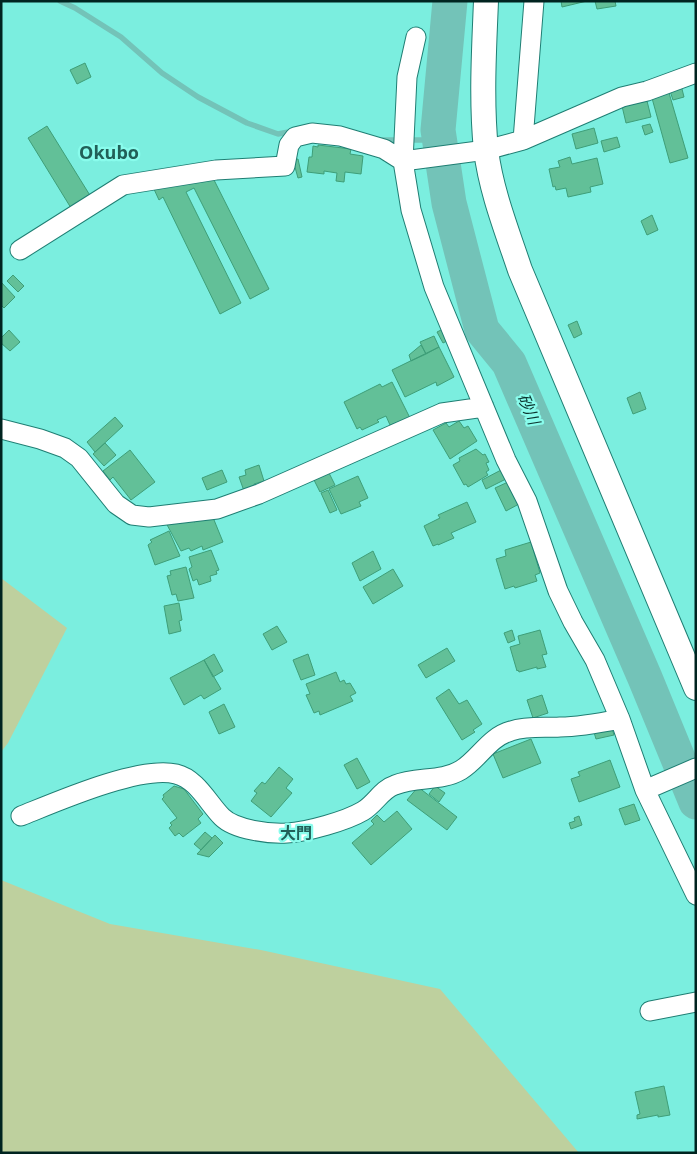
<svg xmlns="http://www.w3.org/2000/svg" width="697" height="1154" font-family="'Open Sans','Noto Sans JP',sans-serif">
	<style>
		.green { fill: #bed09e }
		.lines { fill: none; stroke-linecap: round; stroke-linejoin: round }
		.stream { stroke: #73c3b8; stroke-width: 5.5 }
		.river { stroke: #73c3b8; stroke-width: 35 }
		.building { fill: #62c098; stroke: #3e9e78 }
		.minor-casing { stroke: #1f7e73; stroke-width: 21 }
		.tertiary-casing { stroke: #1f7e73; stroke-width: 26 }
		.minor { stroke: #fff; stroke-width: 19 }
		.tertiary { stroke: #fff; stroke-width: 24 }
		.labels { text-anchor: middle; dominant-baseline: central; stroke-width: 4.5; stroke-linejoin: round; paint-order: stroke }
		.water-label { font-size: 16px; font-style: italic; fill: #0d3530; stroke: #89fcec }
		.neighbourhood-label { font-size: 16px; font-weight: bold; fill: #216058; stroke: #89fcec }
		.quarter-label { font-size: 18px; font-weight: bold; fill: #216058; stroke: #89fcec }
	</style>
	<rect width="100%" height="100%" fill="#7beedf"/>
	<path class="green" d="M1,578l66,50 -59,115 -7,9z
		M1,880l109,44 151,26 179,39 139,164h-578z"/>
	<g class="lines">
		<path class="stream" d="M60,1l15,7 46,29 41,36 36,24 49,26 31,11 16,-3
			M383,140h57"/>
		<path class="river" d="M450,1l-12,129 11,73 33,127 27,33 136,315 51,124"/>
	</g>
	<path class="building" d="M561,1h26l-25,6z
		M595,1h20l1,5 -19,3z
		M85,63l6,14 -14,7 -7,-14z
		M681,85l3,12 -11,3 -4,-12z
		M667,86l21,72 -18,5 -20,-72z
		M647,101l4,16 -25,6 -4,-17z
		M650,124l3,8 -8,3 -3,-9z
		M47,126l44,71 -20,11 -43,-70z
		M594,128l4,15 -22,6 -4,-15z
		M617,137l3,10 -16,5 -3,-11z
		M318,145l33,4 -1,5 13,2 -2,18 -16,-2 -1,10 -8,-1 1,-8 -13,-2v3l-17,-2 2,-15h3l1,-11 5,1z
		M570,157l2,7 25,-6 6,26 -13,3 1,5 -23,5 -2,-9 -10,2 -1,-4 -2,1 -4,-18 11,-2 -2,-6z
		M298,159l4,18 -4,1 -5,-18z
		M213,178l56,111 -19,10 -56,-111 -8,4 55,111 -21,11 -57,-117 -4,3 -6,-13z
		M652,215l6,15 -11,5 -6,-14z
		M13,275l11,11 -6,6 -11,-11z
		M1,282l14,15 -11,11 -3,-3z
		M577,321l5,13 -8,4 -6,-13z
		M443,329l6,11 -6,3 -6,-11z
		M9,330l11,12 -10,9 -9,-8v-5z
		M434,336l5,11 -13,7 -6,-12z
		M421,345l5,9 -15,7 -2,-6z
		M439,347l15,30 -17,9 -1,-4 -31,15 -13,-27z
		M392,382l18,36 -20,7 -4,-9 -9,4 2,2 -17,8 -2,-3 -3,2 -13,-27 36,-18 2,3z
		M640,392l6,17 -13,5 -6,-16z
		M115,417l8,9 -28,26 -8,-10z
		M459,421l5,7 4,-2 9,15 -27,18 -17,-29 13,-7 3,4z
		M105,443l11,12 -12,11 -11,-12z
		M476,449l7,6 2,-1 4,8 -3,1 3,7 -3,2 2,3 -20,12 -2,-3 -2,1 -11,-20 7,-4 -1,-3z
		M130,450l25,32 -24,18 -18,-23 -3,3 -7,-9z
		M259,465l5,16 -10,3 1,3 -11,4 -5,-14 7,-2 -1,-5z
		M503,469l5,9 -22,11 -4,-9z
		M222,470l5,12 -20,8 -5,-12z
		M329,473l6,12 -15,7 -6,-12z
		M358,476l10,22 -9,4 2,4 -20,8 -12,-25z
		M508,482l11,22 -13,7 -11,-23z
		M328,490l9,20 -7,3 -9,-20z
		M467,502l9,20 -25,11 3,5 -16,7v-1l-5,2 -9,-20 16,-8 -2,-3z
		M212,515l11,27 -20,8 -1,-4 -11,5 -2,-3 -8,3 -16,-30 28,-3 1,4z
		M169,531l11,25 -25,9 -7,-20 4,-3 -2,-2z
		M531,542l9,31 -5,2 2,6 -22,7 -1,-2 -9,3 -9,-30 10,-3 -1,-6z
		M211,550l8,20 -3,1 1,3 -7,2 1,5 -12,4 -2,-6 -4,2 -4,-12 3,-2 -3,-10z
		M373,551l8,18 -21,12 -8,-18z
		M186,567l8,31 -16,3 -2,-7 -4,1 -5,-19 4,-1 -1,-4z
		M393,569l10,17 -30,18 -10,-17z
		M179,603l3,17 -3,1 2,10 -12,3 -5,-28z
		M277,626l10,16 -15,8 -9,-16z
		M512,630l3,10 -7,3 -4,-10z
		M540,630l7,24 -5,1 4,12 -9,2v-2l-18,5 -1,-2 -1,1 -7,-24 10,-3 -2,-8z
		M447,648l8,13 -29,17 -8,-13z
		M214,654l9,17 -10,6 -9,-17z
		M308,654l7,21 -14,5 -8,-20z
		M204,660l17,29 -17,10 -3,-4 -17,10 -14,-27z
		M336,672l4,10 4,-2 2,4 4,-1 6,10 -6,3 3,5 -33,14 -1,-4 -5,2 -8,-18 4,-1 -4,-10z
		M449,689l10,15 8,-4 15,24 -9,6 2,2 -13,8 -26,-42z
		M542,695l6,18 -15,5 -6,-18z
		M224,704l11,23 -16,7 -10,-22z
		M611,725l3,10 -18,4 -3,-10z
		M531,739l10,24 -38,15 -10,-24z
		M357,758l13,24 -13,7 -13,-24z
		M610,760l10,27 -41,15 -8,-23 9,-3 -2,-4z
		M279,767l14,12 -7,9 6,5 -21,24 -20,-16 6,-8 -3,-2 8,-9 3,2z
		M174,786l10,3 19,25 -5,5 3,4 -18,14 -4,-4 -4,3 -6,-8 3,-3 -2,-2 7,-5 -15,-19 2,-2 -1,-2z
		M435,786l10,7 -6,9 -10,-8z
		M418,787l39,30 -10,13 -40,-30z
		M634,804l6,16 -15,5 -6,-16z
		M397,811l15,18 -41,36 -19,-22 22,-19 -3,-3 6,-6 7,7z
		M579,816l3,9 -11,4 -2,-6 6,-2 -1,-3z
		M205,832l7,6 -11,12 -7,-6z
		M215,835l8,8 -14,14 -12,-3z
		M664,1086l6,29 -12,2v-2l-21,4v-4l3,-1 -5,-22z"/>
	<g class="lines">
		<defs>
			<path id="minor" d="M416,37l-9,40 -4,84 8,49 23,77 72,173 21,41 31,90 15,31 22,38 25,59 25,71 51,105
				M523,140l11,-139
				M20,250l103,-65 93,-15 69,-4 4,-21 6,-8 17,-4 28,3 44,13 19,12 83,-11 37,-10 99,-43 25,-6 49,-18
				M1,429l39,10 25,9 14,10 37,46 16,11 17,2 68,-8 42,-15 183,-81 42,-6
				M645,790l51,-22
				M21,816c35,-14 119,-51 155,-42 21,5 32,29 46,43 13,13 48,17 65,16 20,-1 59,-12 76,-22 12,-7 19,-22 32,-26 21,-9 46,-3 66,-15 18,-11 28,-33 50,-39 16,-5 32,-3 49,-4 20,0 40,-4 60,-8
				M650,1011l46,-9"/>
			<path id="tertiary" d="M486,1c-2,49 -5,100 0,149 5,41 21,81 34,120l176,418"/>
		</defs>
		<use href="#minor" class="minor-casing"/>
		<use href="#tertiary" class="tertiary-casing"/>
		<use href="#minor" class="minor"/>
		<use href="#tertiary" class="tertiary"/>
	</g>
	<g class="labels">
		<g class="water-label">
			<text transform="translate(529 409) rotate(67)">砂川</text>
		</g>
		<g class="neighbourhood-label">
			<text x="296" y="833">大門</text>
		</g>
		<g class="quarter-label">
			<text x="109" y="152">Okubo</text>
		</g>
	</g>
	<rect width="697" height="1154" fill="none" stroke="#002420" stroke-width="5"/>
</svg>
